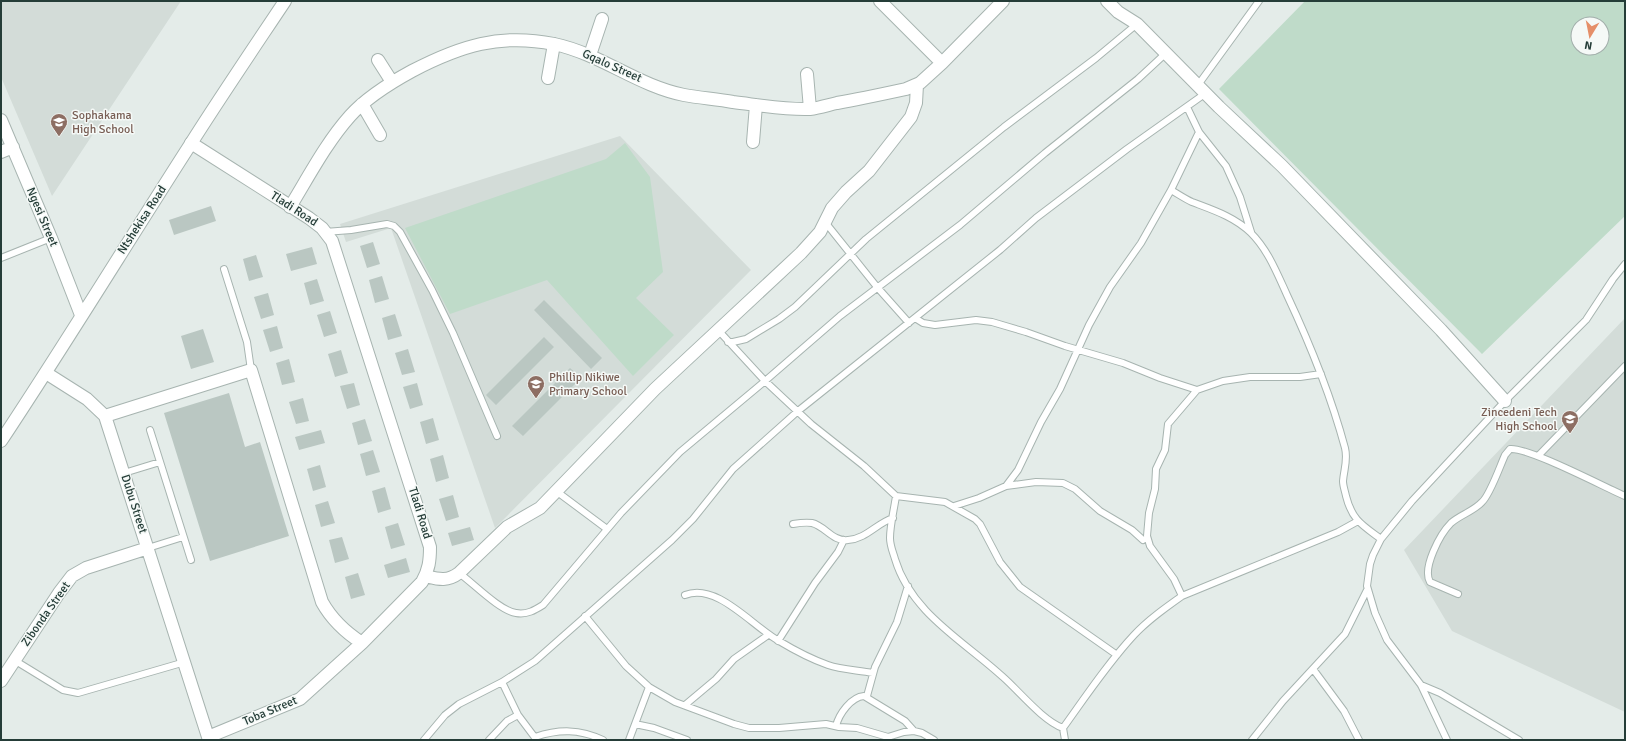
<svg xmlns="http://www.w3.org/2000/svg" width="1626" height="741" font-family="Signika,sans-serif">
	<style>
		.built { fill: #d3dcd8 }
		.green { fill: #bfdbc9; fill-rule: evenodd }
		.building { fill: #bac7c2 }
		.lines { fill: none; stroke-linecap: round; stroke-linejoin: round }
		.service-casing { stroke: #a7b4b0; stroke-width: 8 }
		.minor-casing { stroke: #a7b4b0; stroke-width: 14 }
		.tertiary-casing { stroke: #a7b4b0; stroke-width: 14 }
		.service { stroke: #fff; stroke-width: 6 }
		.minor { stroke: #fff; stroke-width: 12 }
		.tertiary { stroke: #fff; stroke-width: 12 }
		.labels { text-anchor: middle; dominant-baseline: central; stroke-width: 3; stroke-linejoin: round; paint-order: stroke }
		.street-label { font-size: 12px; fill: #253d38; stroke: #f5f9f7 }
		.education-label { font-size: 12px; fill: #785e54; stroke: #f5f9f7; text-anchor: start }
	</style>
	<rect width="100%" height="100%" fill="#e4ece9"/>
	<path class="built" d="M1,1h180l-129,195 -51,-119z
		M620,136l131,134 -256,258 -104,-300 -45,14 -6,-18z
		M1625,318v394l-173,-81 -48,-81z"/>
	<path class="green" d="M1305,1h320v215l-143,138 -263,-265zM1578,24h24v24h-24z
		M625,143l25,34 13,95 -27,26 38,37 -41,41 -86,-96 -97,34 -45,-86 201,-69z"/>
	<path class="building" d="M211,206l5,15 -42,14 -5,-15z
		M373,242l7,22 -13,4 -7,-22z
		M312,247l5,17 -26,7 -5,-17z
		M256,255l7,22 -14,4 -6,-22z
		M382,276l7,23 -14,4 -6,-23z
		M317,279l7,22 -14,4 -6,-22z
		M268,293l6,22 -13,4 -7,-22z
		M544,300l58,58 -11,11 -57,-59z
		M330,311l7,22 -13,4 -7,-22z
		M395,314l7,22 -14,4 -6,-22z
		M277,326l6,22 -13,4 -7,-22z
		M203,329l11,33 -23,7 -10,-33z
		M544,337l10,10 -58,58 -10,-10z
		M408,349l7,23 -13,3 -7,-22z
		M341,350l7,23 -13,4 -7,-23z
		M289,359l6,23 -13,3 -6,-22z
		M570,368l11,10 -58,58 -11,-10z
		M354,383l6,22 -13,4 -7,-23z
		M417,383l6,22 -13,4 -7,-22z
		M229,393l16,54 15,-5 29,94 -79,25 -46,-148z
		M303,398l6,23 -13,3 -7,-22z
		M433,418l6,22 -13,4 -6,-22z
		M365,419l7,22 -14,4 -6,-22z
		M321,430l4,13 -26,7 -4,-13z
		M373,450l7,22 -14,4 -6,-22z
		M443,455l6,23 -13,4 -6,-23z
		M320,465l6,22 -13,4 -6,-22z
		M385,487l6,22 -13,4 -6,-22z
		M453,495l6,22 -13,4 -7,-22z
		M328,501l7,22 -14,4 -6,-22z
		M398,523l7,22 -14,4 -6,-22z
		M470,527l4,13 -22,6 -4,-13z
		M342,537l7,22 -14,4 -6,-23z
		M406,558l4,14 -22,6 -4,-13z
		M358,573l7,22 -14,4 -6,-22z"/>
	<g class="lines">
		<defs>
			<path id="service" d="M1198,85l61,-84
				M1187,107l12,25 27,34 14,31 11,35
				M1171,190c7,4 14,9 21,12 21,8 43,15 59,31 17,17 26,40 36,62 23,49 44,101 58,153 3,12 -1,21 -2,33 0,5 2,10 3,15 6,24 16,29 35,43
				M825,222l52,65 32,36
				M325,232l26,-2 36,-6 7,2 6,6 32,58 21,43 44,103
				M1,258l50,-20
				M224,269l23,73 4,28
				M915,318l8,5 12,2 41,-5 16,2 34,10 39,14 58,17 37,15 37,12
				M718,330l47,51 46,43 53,42 32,30 49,6 30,17 5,5 20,38 20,25 97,68
				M728,342h5l13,-3 33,-20 16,-12 71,-68 138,-112 92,-69 41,-34
				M150,430l41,130
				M1538,456l87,-90
				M124,473l36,-11
				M1006,486l12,-16 23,-48 19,-33 29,-64 21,-38 31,-44 30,-53 28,-58
				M556,491l51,38
				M896,496c-2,14 -6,29 -6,42 0,8 3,14 5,21 16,54 69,82 108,118 16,14 40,44 60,51
				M954,506l25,-8 27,-12 30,-4 27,1 12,6 25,22 32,19 11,10
				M793,524c6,-1 13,-2 19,-1 13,3 21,19 36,17 18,-1 29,-17 45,-22
				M148,548l35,-11
				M459,573c14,10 41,38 57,40 11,2 19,-3 27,-8l78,-92 59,-61 85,-71 75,-65 120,-91 85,-72 93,-74 27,-25
				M1458,594l-28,-12c-8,-14 10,-48 21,-59 9,-8 23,-12 31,-21 8,-7 18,-36 23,-47l5,-6c18,-2 94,38 115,47
				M685,595c32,-13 68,32 94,46 15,9 32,18 49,24 14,5 31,5 45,8
				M1182,596l-8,-17 -24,-33 -3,-10 2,-23 6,-24 1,-20 9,-19 3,-26 29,-34 26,-9 27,-4h50l21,-3
				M585,616l41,50 23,21 26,15 59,22 15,4h30l47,-4 13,3 18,1 31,9 16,-5 10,-1 8,2 12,7
				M778,641l37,-58 23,-31 6,-12
				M14,660l49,30 15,3 107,-31
				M1313,669l31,42 15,29
				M502,682l16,33 18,24
				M1421,685l19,8 79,47
				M867,696l8,-29 22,-45 11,-36
				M685,705l31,-26 18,-20 34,-24
				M635,724l19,4 33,12
				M836,726c3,-12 15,-29 28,-30l41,25 9,10
				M535,737c24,-8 45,-8 68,3
				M424,740l21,-25 14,-11 43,-22 33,-21 137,-121 21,-21 40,-50 65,-58 202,-161 36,-32 91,-69 79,-56
				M489,740l18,-19 11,-6
				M629,740l20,-53
				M1065,740l-2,-12c23,-32 45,-65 71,-93 14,-15 31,-27 48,-39l156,-64 20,-11
				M1252,740l31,-39 62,-67 22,-44
				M1447,740l-26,-55 -34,-45 -12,-27 -8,-27 3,-22 3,-9 8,-16 31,-38 93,-100 81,-81 27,-41 12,-15"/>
			<path id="minor" d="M880,1l62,62
				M1107,1l11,11 19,12 82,83 63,59 159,164 64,71
				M590,55l12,-36
				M378,60l14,22
				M807,74l3,35
				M548,78l6,-34
				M362,104l18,31
				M1,120l50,118 30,77
				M753,142l3,-37
				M191,143l118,75 13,10 10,13 98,306c0,13 -1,23 -8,35l-60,61 -62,56 -92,38
				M1,152l12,-5
				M290,207c19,-31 36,-64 60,-91 17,-19 40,-33 62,-45 48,-25 88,-38 142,-27 47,10 84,42 130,51 16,3 33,4 49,7 25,3 51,8 77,7 9,-1 18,-4 27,-6 23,-4 46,-9 69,-14l14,-6 22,-20 61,-62
				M46,373l41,26 18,17 104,324
				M105,416l146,-46 71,232c10,18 23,30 40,41
				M425,576c13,3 22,6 34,-3l48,-46 33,-19 115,-119 146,-136 19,-21 12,-24 14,-16 23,-21 42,-54 5,-14 1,-18
				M1,681l58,-88 13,-17 14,-8 62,-20"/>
			<path id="tertiary" d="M1,441c65,-98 126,-198 189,-296 31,-49 63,-96 95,-144"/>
		</defs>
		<use href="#service" class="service-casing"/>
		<use href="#minor" class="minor-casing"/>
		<use href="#tertiary" class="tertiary-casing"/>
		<use href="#service" class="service"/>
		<use href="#minor" class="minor"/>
		<use href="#tertiary" class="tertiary"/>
	</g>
	<defs>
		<symbol id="school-pin" viewBox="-11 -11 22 30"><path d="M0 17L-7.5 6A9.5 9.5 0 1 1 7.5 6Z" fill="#8d6e63" stroke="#f5f9f7"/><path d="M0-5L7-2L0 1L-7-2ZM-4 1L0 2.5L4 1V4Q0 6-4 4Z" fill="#fff"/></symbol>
	</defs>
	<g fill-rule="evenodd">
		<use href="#school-pin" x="49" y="112" width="20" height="27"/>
		<use href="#school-pin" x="526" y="374" width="20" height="27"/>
		<use href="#school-pin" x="1560" y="409" width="20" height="27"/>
	</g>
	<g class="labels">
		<g class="street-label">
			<text transform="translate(612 66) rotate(24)">Gqalo Street</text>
			<text transform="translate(294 209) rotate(33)">Tladi Road</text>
			<text transform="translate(42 217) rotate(67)">Ngesi Street</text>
			<text transform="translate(142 220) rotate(-57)">Ntshekisa Road</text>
			<text transform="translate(134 504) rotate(72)">Dubu Street</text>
			<text transform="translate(420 513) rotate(73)">Tladi Road</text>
			<text transform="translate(46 614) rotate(-55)">Zibonda Street</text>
			<text transform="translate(270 711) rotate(-23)">Toba Street</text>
		</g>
		<g class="education-label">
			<text x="72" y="115">Sophakama<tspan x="72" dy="14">High School</tspan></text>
			<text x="549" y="377">Phillip Nikiwe<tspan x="549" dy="14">Primary School</tspan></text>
			<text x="1557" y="412" text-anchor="end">Zincedeni Tech<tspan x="1557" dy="14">High School</tspan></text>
		</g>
	</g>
	<rect width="1626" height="741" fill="none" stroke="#253d38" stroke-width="4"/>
	<g transform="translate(1590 36) rotate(190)"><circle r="19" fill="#f5f9f7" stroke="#a2aeab"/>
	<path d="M0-3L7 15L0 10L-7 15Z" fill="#e58f69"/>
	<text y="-6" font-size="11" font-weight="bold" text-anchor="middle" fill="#253d38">N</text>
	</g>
</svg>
